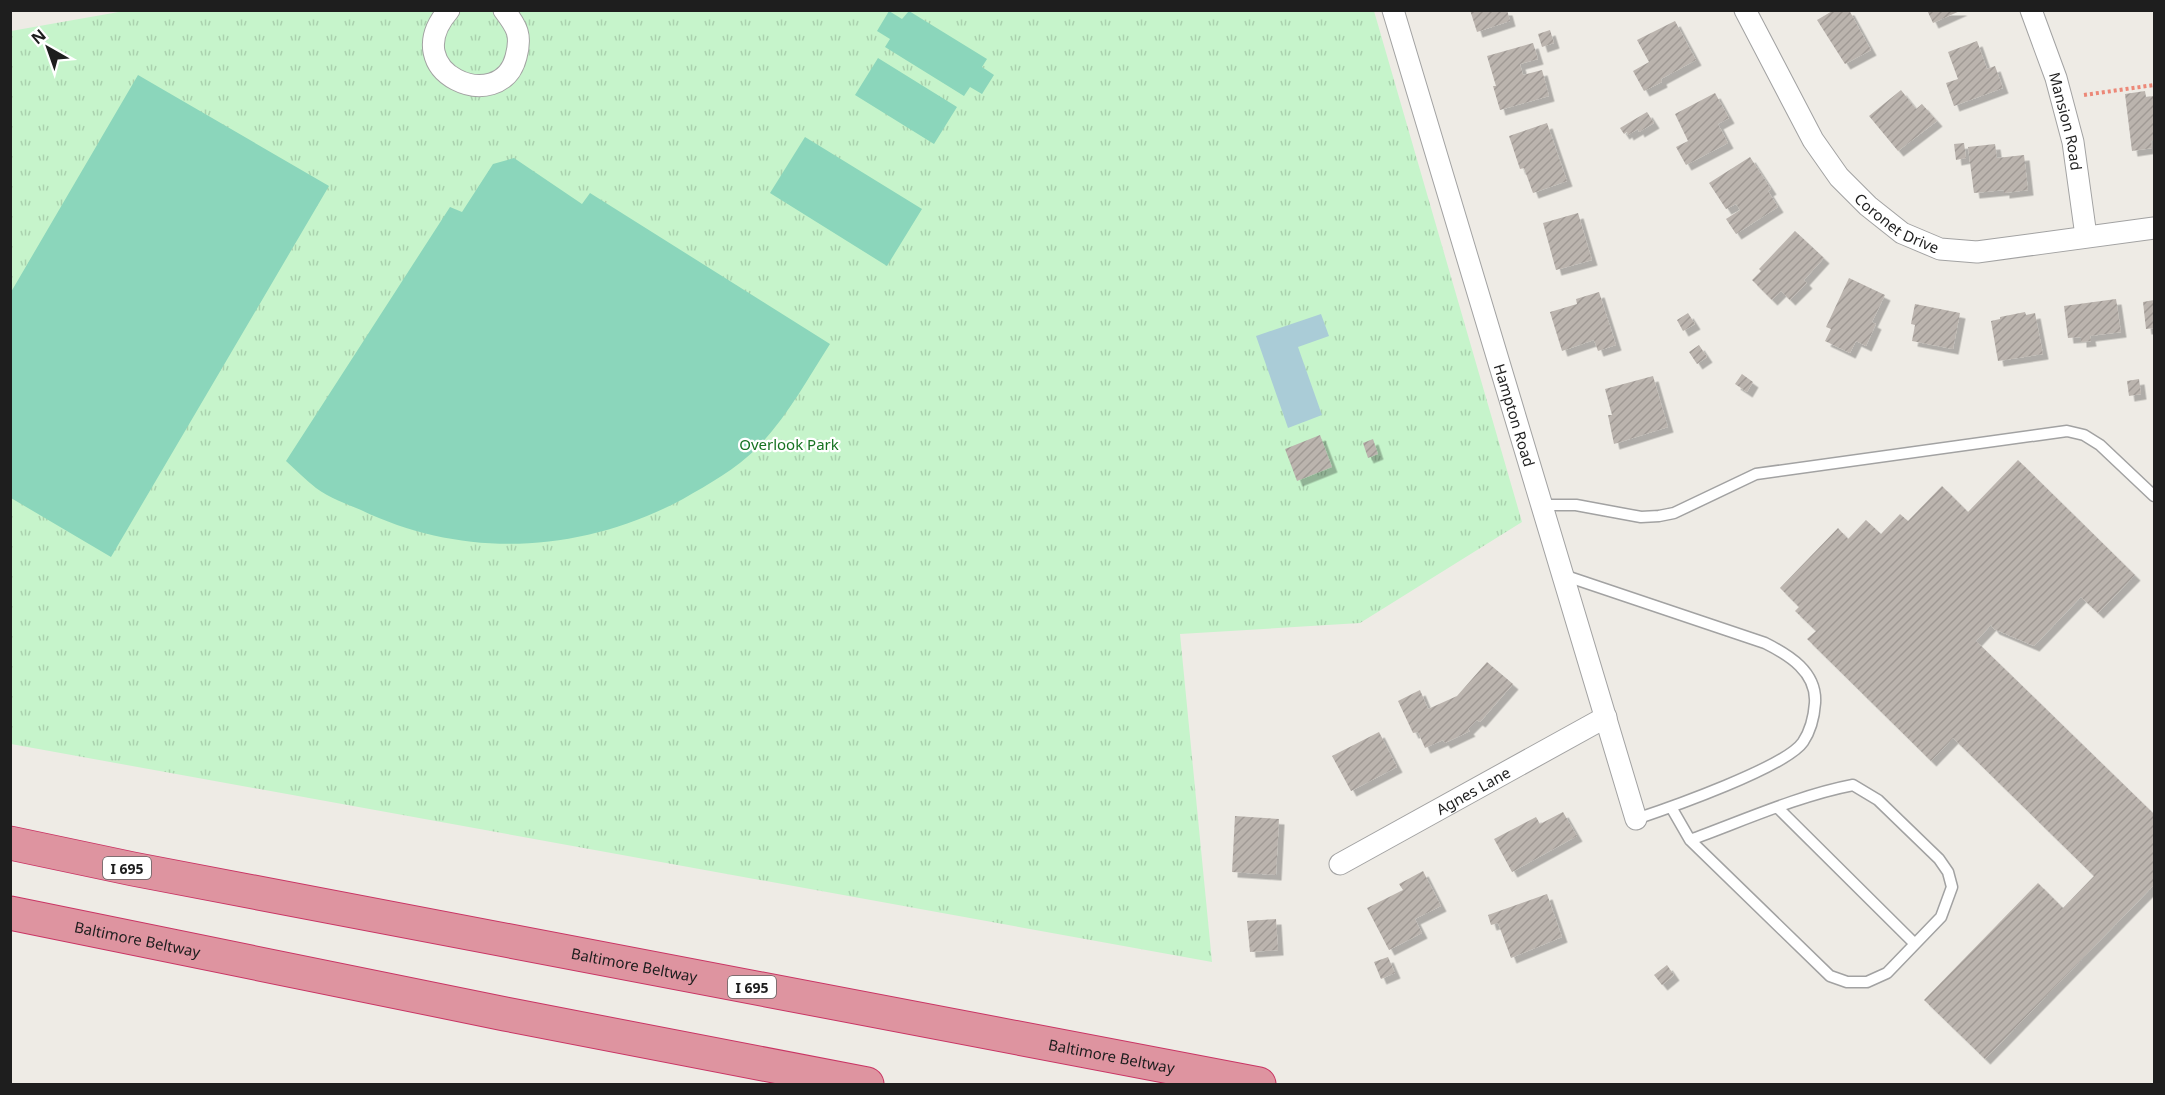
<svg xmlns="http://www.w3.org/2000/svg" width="2165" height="1095" font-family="'Noto Sans',sans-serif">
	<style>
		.park { fill: url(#park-tufts) }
		.pitch { fill: #8bd6bb }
		.water { fill: #aaccd7 }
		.building { fill: url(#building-hatch); filter: url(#shadow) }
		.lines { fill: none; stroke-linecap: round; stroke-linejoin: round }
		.lane-casing { stroke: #a2a2a2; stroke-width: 13 }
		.street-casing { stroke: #a2a2a2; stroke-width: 23 }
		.highway-casing { stroke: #c93564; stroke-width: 35 }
		.path { stroke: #ec8878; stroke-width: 4; stroke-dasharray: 3 3; stroke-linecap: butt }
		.lane { stroke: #fff; stroke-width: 10 }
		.street { stroke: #fff; stroke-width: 21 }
		.highway { stroke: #de94a0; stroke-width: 33 }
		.labels { text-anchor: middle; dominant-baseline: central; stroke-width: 4.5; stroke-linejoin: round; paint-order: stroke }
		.shield { fill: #fff; stroke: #626262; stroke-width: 1.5 }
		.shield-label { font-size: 14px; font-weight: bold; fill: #1e1e1e }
		.street-label { font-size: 15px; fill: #1e1e1e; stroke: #fff }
		.park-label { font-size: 15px; fill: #167221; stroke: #fff }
	</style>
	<defs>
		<pattern id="park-tufts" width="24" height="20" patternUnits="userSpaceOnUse" patternTransform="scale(1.5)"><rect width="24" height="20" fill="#c6f4cb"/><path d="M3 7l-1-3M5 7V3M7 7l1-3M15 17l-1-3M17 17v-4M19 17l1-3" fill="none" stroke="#aad1ae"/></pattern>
		<pattern id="building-hatch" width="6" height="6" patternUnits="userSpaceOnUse" patternTransform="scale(1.5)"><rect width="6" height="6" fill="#bbb4ae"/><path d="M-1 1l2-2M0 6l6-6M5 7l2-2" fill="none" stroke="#a09a95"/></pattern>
		<filter id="shadow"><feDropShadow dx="5.5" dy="5.5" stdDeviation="0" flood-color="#0004"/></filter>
	</defs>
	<rect width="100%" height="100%" fill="#eeebe5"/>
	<path class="park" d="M130,10l1244,1 148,511 -162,101 -180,11 32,328 -1201,-218v-713z"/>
	<path class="pitch" d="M889,11l13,8 7,-8 78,48 -5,8 12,8 -12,19 -12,-7 -6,9 -79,-49 5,-8 -13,-8z
		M878,58l79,49 -23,37 -79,-49z
		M138,75l191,111 -218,371 -100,-59v-206z
		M805,137l117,72 -35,57 -117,-73z
		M514,158l68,46 8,-11 240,151c-23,36 -43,73 -73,104 -21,21 -48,36 -74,51 -101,54 -218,61 -322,11 -14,-6 -32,-12 -45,-22 -10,-8 -20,-18 -30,-27l164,-254 12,5 31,-48z"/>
	<path class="water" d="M1321,314l8,22 -31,11 24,68 -34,13 -32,-92z"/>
	<path class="building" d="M1470,10h37l3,11 -33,11z
		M1834,10h15l22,40 -26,14 -28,-44z
		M1927,10h35l-29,13z
		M1675,21l21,39 -35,19 1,3 -18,9 -11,-20 16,-9 -12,-22z
		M1550,30l4,13 -12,4 -4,-13z
		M1977,41l10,28 8,-3 8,22 -49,18 -8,-23 12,-4 -10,-27z
		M1533,43l5,16 -18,5 3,11 19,-5 7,26 -49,14 -7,-24h3l-9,-30z
		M1901,90l15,19 6,-5 15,17 -39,30 -29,-35z
		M2145,91l1,6 8,-1v45h-3l1,7 -20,3 -7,-57z
		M1715,93l14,25 -11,6 10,19 -42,22 -10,-18 12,-6 -13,-27z
		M1647,112l7,11 -15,9 -1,-3 -10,6 -1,-3 -3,2 -4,-6z
		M1547,123l20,58 -34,12 -9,-25 -4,1 -11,-33z
		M1964,143l2,15 -10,2 -2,-16z
		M1995,144l2,14 27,-3 4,35 -24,3v-3l-30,3 -6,-46z
		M1750,157l21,32 -3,2 10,16 -42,27 -10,-15 14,-9 -4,-6 -10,5 -17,-26z
		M1578,213l14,47 -36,10 -13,-47z
		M1795,231l29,27 -20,22 3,3 -17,17 -9,-9 -9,9 -20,-20 9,-9 -2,-2z
		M1849,278l36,17 -13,27 4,2 -10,22 -10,-5 -6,12 -25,-12 6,-12 -5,-2z
		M1599,292l17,53 -18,6 -4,-11 -32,11 -12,-39 27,-8 -1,-5z
		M2116,299l5,33 -31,4 1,5 -10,1v-5l-13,1 -4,-32z
		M2154,300v28l-8,1 -3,-27z
		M1915,304l45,9 -7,36 -41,-8 3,-16 -4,-1z
		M2025,312l1,3 9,-2 8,41 -45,7 -7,-40 9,-2v-2z
		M1688,313l7,11 -12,7 -6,-11z
		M1699,345l8,12 -10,7 -8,-12z
		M1742,374l11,8 -6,10 -12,-8z
		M1653,376l15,51 -54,17 -6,-29h4l-7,-26z
		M2139,379l2,15 -12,2 -2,-15z
		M1320,435l12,32 -35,14 -12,-32z
		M1373,439l5,15 -10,4 -5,-15z
		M2018,460l117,115 -37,38 -17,-16 -47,49 -40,-17 -3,-4 -15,16 177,172 1,-2v74l-169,174 -61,-59 114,-117 25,25 31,-32 -141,-138 -22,23 -124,-122 9,-8 -21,-20 4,-4 -19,-19 58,-60 10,11 18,-19 15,14 19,-20 8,7 34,-35 26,26z
		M1487,662l26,22 -33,38 -3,-2 -9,9 2,2 -25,12 -2,-3 -18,8 -7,-16 -5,1 -15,-32 22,-11 8,19 29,-13z
		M1379,732l18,35 -46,24 -19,-35z
		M1563,812l14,24 -65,36 -18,-33 42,-22 4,7z
		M1235,816l44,3 -3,56 -44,-3z
		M1423,871l18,35 -26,13 7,14 -33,17 -22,-42 36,-18 -4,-6z
		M1547,894l15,43 -51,21 -13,-35 -7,2 -3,-10z
		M1276,919l2,31 -28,2 -3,-31z
		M1388,957l7,16 -14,6 -7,-17z
		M1667,965l7,10 -12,10 -8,-10z"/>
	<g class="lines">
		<defs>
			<path id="lane" d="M1542,505h34l65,12 18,-1 15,-3 82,-39 311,-43 17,4 16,10 54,51
				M1563,575l202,68c24,12 52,29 50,60 -1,14 -4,27 -12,39 -17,25 -134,66 -167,77
				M1671,807l19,33 140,136 17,6h20l20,-9 54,-56 11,-30 -4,-15 -9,-13 -61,-59 -25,-15c-53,10 -111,36 -163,55
				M1778,808l137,136"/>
			<g id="street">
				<path d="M449,10c-55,63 52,107 67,47 6,-22 1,-30 -12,-47"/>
				<path id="s1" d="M1393,10l243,809"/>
				<path id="s2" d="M1745,10l68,130 26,37 29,29 34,27 38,16 37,3 177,-24"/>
				<path id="s3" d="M2031,10l25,68 17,64 13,94"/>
				<path id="s4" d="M1340,864l266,-147"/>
			</g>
			<g id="highway">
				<path id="s5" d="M10,843l123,26 1126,215"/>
				<path id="s6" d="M10,913l495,101 362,70"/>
			</g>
		</defs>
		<use href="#lane" class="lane-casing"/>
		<use href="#street" class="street-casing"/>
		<use href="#highway" class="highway-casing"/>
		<path class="path" d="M2084,95l70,-10"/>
		<use href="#lane" class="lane"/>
		<use href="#street" class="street"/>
		<use href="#highway" class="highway"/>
	</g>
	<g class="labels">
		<g class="shield">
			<rect x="103" y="857" width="48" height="22" rx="4.5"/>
			<rect x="728" y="976" width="48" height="22" rx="4.5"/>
		</g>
		<g class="shield-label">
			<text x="127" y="868">I 695</text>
			<text x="752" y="987">I 695</text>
		</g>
		<g class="street-label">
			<text stroke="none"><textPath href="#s3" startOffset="117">Mansion Road</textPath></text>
			<text stroke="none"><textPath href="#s2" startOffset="267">Coronet Drive</textPath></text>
			<text stroke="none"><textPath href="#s1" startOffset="423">Hampton Road</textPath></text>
			<text stroke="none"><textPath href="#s4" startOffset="152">Agnes Lane</textPath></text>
			<text stroke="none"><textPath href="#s6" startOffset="130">Baltimore Beltway</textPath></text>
			<text stroke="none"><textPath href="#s5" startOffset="636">Baltimore Beltway</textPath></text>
			<text stroke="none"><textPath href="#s5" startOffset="1122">Baltimore Beltway</textPath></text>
		</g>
		<g class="park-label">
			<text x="789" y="444">Overlook Park</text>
		</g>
	</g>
	<rect width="2165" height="1095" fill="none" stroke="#1e1e1e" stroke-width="24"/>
	<g transform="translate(48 48) rotate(320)" stroke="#ffffff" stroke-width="4.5" paint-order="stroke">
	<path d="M0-4.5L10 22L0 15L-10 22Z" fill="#1e1e1e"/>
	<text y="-9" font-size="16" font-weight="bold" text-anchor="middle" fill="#1e1e1e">N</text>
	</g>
</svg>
